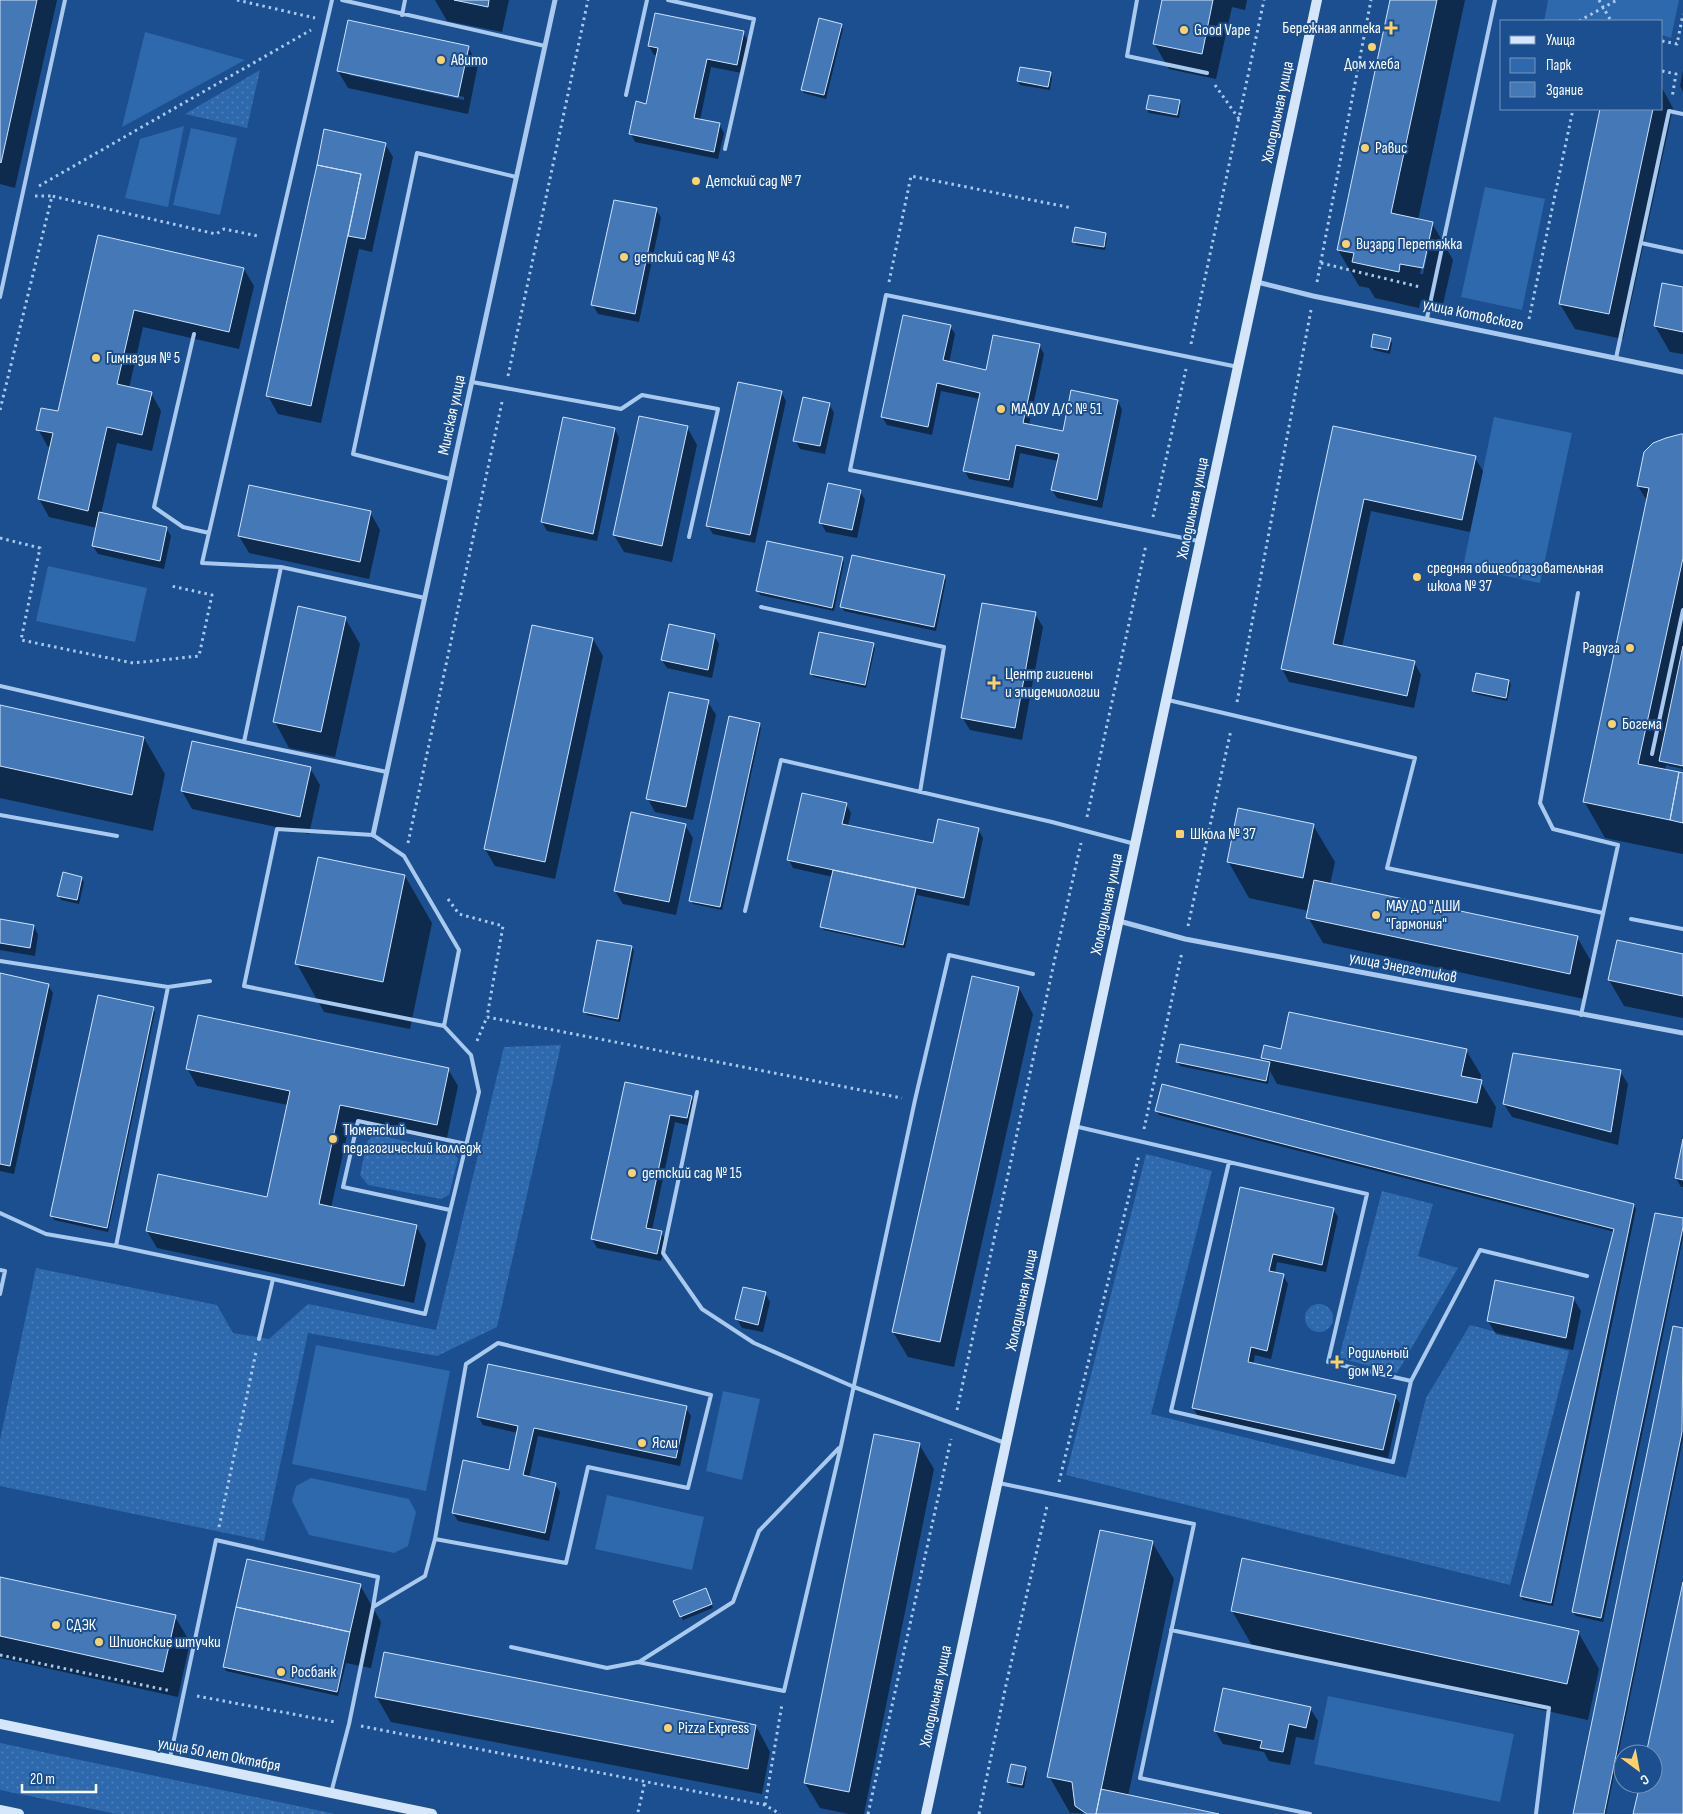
<svg xmlns="http://www.w3.org/2000/svg" width="1683" height="1814" font-family="'Sofia Sans Condensed',sans-serif">
	<style>
		.grass { fill: url(#grass-dots) }
		.green { fill: #2e69ad }
		.shadow { fill: #0007; fill-rule: evenodd }
		.building { fill: #4478b7; stroke: #cfe3fa }
		.lines { fill: none; stroke-linecap: round; stroke-linejoin: round }
		.path { stroke: #a9c9ee; stroke-width: 3; stroke-dasharray: 2.5 4; stroke-linecap: butt }
		.lane { stroke: #a9c9ee; stroke-width: 4 }
		.street { stroke: #a9c9ee; stroke-width: 5 }
		.secondary { stroke: #d6e6fa; stroke-width: 10 }
		.poi-dot { fill: #ffd166; stroke: #1b4f8f; stroke-width: 2 }
		.labels { text-anchor: middle; dominant-baseline: central; stroke-width: 4; stroke-linejoin: round; paint-order: stroke }
		.poi-label { font-size: 16px; fill: #fff; stroke: #1b4f8f; text-anchor: start }
		.street-label { font-size: 16px; fill: #fff; stroke: #1b4f8f }
	</style>
	<defs>
		<pattern id="grass-dots" width="8" height="8" patternUnits="userSpaceOnUse" patternTransform="scale(1.25)"><rect width="8" height="8" fill="#2e69ad"/><path d="M2 2h.1M6 6h.1" fill="none" stroke="#4d80b9" stroke-width="1.8" stroke-linecap="round"/></pattern>
	</defs>
	<rect width="100%" height="100%" fill="#1b4f8f"/>
	<path class="grass" d="M260,70l-13,58 -62,-14z
		M561,1045l-64,282 -60,29 -129,-23 -44,208 -264,-55v-46l36,-172 181,37 16,28 36,6 39,-35 128,26 68,-283z
		M374,1134l79,18 5,7 -9,36 -8,4 -73,-14 -8,-10 7,-33z
		M1146,1154l66,17 -61,243 255,64 20,-80 44,-73 99,26 -59,234 -444,-110z
		M1382,1191l51,13 -15,52 40,12 -61,105 -58,-15z
		M1305 1318a14 14 0 1 1 28 0a14 14 0 1 1-28 0Z
		M0,1743l335,71h-218l-117,-24z"/>
	<path class="green" d="M1547,0h132l-8,38 -9,-3v-14h-118l4,-20z
		M145,32l100,28 -123,67z
		M184,126l-16,81 -43,-9 15,-59z
		M191,128l46,10 -17,77 -47,-10z
		M1485,187l60,12 -23,111 -61,-13z
		M1494,417l78,16 -32,150 -77,-16z
		M48,566l99,22 -12,54 -99,-21z
		M316,1345l134,26 -24,120 -134,-27z
		M723,1391l37,8 -18,81 -36,-9z
		M311,1478l98,21 7,13 -8,34 -14,7 -85,-18 -17,-34 4,-15z
		M607,1495l97,22 -12,53 -97,-21z
		M1328,1696l186,38 -14,68 -186,-38z"/>
	<path class="shadow" d="M0,0h57l-42,188 -15,-4z
		M435,0h74l-7,32 -55,-11z
		M1164,0h83l-2,10 -13,-3 -16,72 -47,-10 -15,-26z
		M1392,0h73l-47,220 14,3 21,37 -10,44 -22,-4 -2,8 -44,-10 -6,-10 -10,-2 -21,-36zM1425,252h3l-5,22h-3z
		M841,25l2,4 -17,70 -22,-6 -2,-4z
		M743,32l5,9 -6,32 -31,-6 -11,53 19,4 5,9 -6,26 -83,-17 -4,-8 16,-29 11,-50h-4l-5,-9z
		M468,47l10,18 -10,49 -120,-26 -10,-17zM349,72l115,25v3l-115,-25z
		M1683,70v22l-3,-6z
		M1050,73l2,4 -2,13 -30,-5 -2,-4z
		M1662,88l11,20 -50,231 -48,-10 -15,-25 42,-195h60z
		M1179,101l2,4 -2,13 -30,-5 -2,-4z
		M385,144l8,13 -21,95 -13,-3 -38,174 -43,-9 -10,-18 50,-230z
		M656,209l5,9 -22,104 -41,-8 -5,-9z
		M1105,234l2,4 -2,12 -29,-5 -2,-4z
		M99,236l145,33 10,17 -15,63 -96,-22 -14,61 22,5 10,18 -9,40 -35,-8 -16,71 65,14 5,8 -7,33 -66,-15 -5,-8 4,-18 -48,-11 -10,-18 12,-51 -3,-1 -10,-18 20,-16z
		M1683,288v66l-13,-2 -15,-26z
		M950,326l5,8 -6,29 38,8 52,-26 5,9 -15,71 35,7 54,-31 4,9 -20,98 -45,-10 -5,-8 6,-29 -38,-8 -7,35 -44,-9 -4,-8 15,-72 -39,-8 -9,44 -45,-10 -5,-8z
		M1390,339l2,4 -2,11 -16,-4 -2,-4z
		M781,392l5,9 -31,142 -42,-9 -5,-8z
		M829,404l5,9 -9,41 -25,-5 -5,-9z
		M687,427l10,18 -25,117 -48,-10 -10,-17z
		M1334,427l141,31 8,13 -13,61 -99,-21 -29,136 72,15 7,13 -7,33 -125,-26 -7,-13z
		M615,429l4,9 -22,103 -50,-10 -5,-9z
		M1683,436v333l-17,-4 -1,6 18,4v79l-78,-16 -21,-37 63,-300 -9,-15z
		M860,491l5,9 -8,38 -31,-6 -5,-9z
		M370,512l10,18 -11,49 -120,-26 -10,-17z
		M842,558l2,4 -10,49 -74,-16 -2,-4z
		M944,576l2,4 -10,51 -92,-20 -2,-4z
		M1035,614l8,13 -21,113 -52,-10 -8,-13z
		M345,618l15,26 -25,113 -46,-9 -14,-26z
		M714,635l5,9 -7,34 -45,-10 -5,-8z
		M593,639l10,17 -48,223 -60,-13 -10,-17z
		M873,644l2,4 -9,40 -52,-11 -3,-3z
		M1509,681l2,4 -4,16 -31,-7 -2,-3z
		M708,702l8,13 -23,105 -38,-8 -7,-13z
		M0,707l144,31 21,36 -12,57 -153,-33z
		M759,724l2,4 -39,182 -29,-6 -2,-4z
		M192,743l118,25 10,17 -11,49 -117,-25 -10,-18z
		M846,804l5,9 -3,13 86,19 44,-16 5,9 -14,68 -52,-11 -12,53 -81,-18 -2,-3 11,-50 -40,-9 -4,-8z
		M685,825l8,13 -17,77 -53,-11 -8,-13z
		M1313,825l22,37 -5,22 247,53 15,26 -8,36 -261,-56 -15,-26 1,-6 -60,-13 -21,-37z
		M405,876l27,47 -22,106 -86,-17 -27,-48z
		M81,878l3,4 -5,22 -18,-4 -2,-4z
		M0,920l34,6 4,9 -3,21 -35,-6z
		M632,947l2,4 -14,71 -33,-7 -2,-3z
		M1683,955v63l-59,-12 -15,-26z
		M0,975l48,10 5,8 -39,181 -14,-3z
		M1019,988l14,26 -79,353 -46,-10 -15,-25z
		M153,1008l2,4 -47,220 -54,-12 -2,-4z
		M1282,1050h184l15,25 -1,6 16,26 -4,21 -215,-44 -7,-13 -2,13 -88,-18 -2,-4 87,1 -3,-5z
		M187,1068l261,1 10,17 -12,56 -96,-20 -19,86 85,18 10,18 -12,59 -257,-55 -10,-17 121,-32 20,-94 -91,-19z
		M1620,1071l8,13 -10,61 -106,-28 -8,-13z
		M626,1083l65,14 5,9 -5,20 -16,-4 -23,108 9,2 5,9 -5,20 -64,-13 -5,-9z
		M1157,1111l477,94 2,4 -83,397 -30,-6 -2,-4 94,-364 -456,-117z
		M1683,1145v42h-2l-5,-9z
		M1241,1189l92,20 5,8 -12,55 -49,-10 -2,11 8,2 5,9 -17,75 -16,-4 -2,10 142,31 5,8 -12,54 -190,-42 -5,-8z
		M1683,1220v18l-80,384 -27,-6 -3,-4z
		M765,1293l5,9 -7,30 -21,-4 -5,-9z
		M1573,1298l8,13 -8,39 -77,-16 -8,-13z
		M1674,1327l9,2v110l-77,375h-32z
		M686,1408l5,8 -11,50 -142,-30 -9,42 26,6 5,8 -11,49 -91,-20 -5,-8 57,-42 8,-38 -35,-8 -5,-8z
		M919,1444l15,25 -70,345h-15l-29,-6 -15,-25z
		M1152,1542l22,37 -46,217 84,18 -142,-1 -21,-37z
		M0,1578l175,39 15,25 -12,55 -178,-39z
		M360,1585l21,37 -10,46 -25,-5 -8,33 -112,-25 -2,-4z
		M707,1593l6,15 -30,12 -8,-18z
		M1232,1611l346,21 21,37 -11,51 -335,-73z
		M376,1696l380,30 14,26 -8,42 -371,-72z
		M1310,1708l8,13 -4,19 -18,-3 -6,28 -21,-4 -5,-9 -41,-8 -8,-13z
		M1025,1768l2,4 -3,16 -13,-2 -3,-4z"/>
	<path class="building" d="M0,0h37l-36,163 -1,-1z
		M454,0h35l-1,7z
		M1162,0h51l-11,54 -49,-10z
		M1390,0h47l-46,213 42,9 -10,46 -23,-4 -1,8 -47,-10 2,-9 -17,-3z
		M655,13l89,18 -7,34 -30,-6 -13,59 26,5 -6,29 -85,-18 7,-33 10,3 12,-56 -10,-2z
		M819,18l23,6 -18,71 -23,-5z
		M348,20l121,26 -11,51 -121,-26z
		M1020,67l31,5 -3,15 -31,-6z
		M1149,95l31,5 -3,15 -31,-6z
		M1600,109h53l-44,205 -50,-10z
		M324,129l62,14 -21,96 -17,-3 13,-62 -44,-9z
		M317,165l44,9 -50,232 -45,-10z
		M614,200l43,8 -22,106 -44,-9z
		M1075,227l31,6 -2,14 -32,-5z
		M98,235l146,33 -15,64 -95,-22 -17,74 35,8 -10,43 -35,-8 -19,84 -50,-12 15,-66 -17,-3 5,-22 17,3z
		M1662,283l21,4v45l-29,-6z
		M903,315l48,10 -8,35 43,10 7,-35 47,9 -17,79 40,8 8,-41 47,10 -21,100 -46,-10 8,-36 -43,-9 -7,35 -46,-9 17,-78 -43,-10 -9,44 -47,-10z
		M1373,334l18,4 -3,12 -17,-3z
		M738,382l44,9 -32,144 -44,-9z
		M803,397l27,6 -10,43 -27,-5z
		M639,416l49,10 -26,120 -49,-11z
		M563,417l52,11 -22,106 -52,-12z
		M1333,426l143,30 -14,64 -98,-21 -31,145 82,17 -8,35 -126,-27z
		M1681,434h2v124l-45,206 41,8 -9,48 -87,-18 66,-314 -12,-2 7,-34 9,-9 13,-5z
		M828,483l33,7 -9,40 -33,-7z
		M249,485l122,26 -11,51 -122,-26z
		M99,512l68,15 -7,34 -68,-15z
		M767,541l76,16 -11,51 -76,-17z
		M852,555l93,20 -11,52 -94,-20z
		M982,603l54,9 -21,116 -54,-10z
		M298,606l48,11 -25,115 -48,-10z
		M669,624l46,10 -7,36 -47,-10z
		M532,625l61,13 -48,224 -61,-13z
		M819,632l55,11 -9,42 -55,-11z
		M1683,646v120l-24,-5z
		M1476,673l33,7 -3,18 -34,-7z
		M669,692l40,8 -23,107 -40,-8z
		M0,705l144,32 -12,58 -132,-29z
		M729,716l31,7 -40,184 -31,-6z
		M192,741l119,26 -11,50 -119,-26z
		M1679,772l4,1v50l-13,-3z
		M802,793l45,10 -5,21 91,19 5,-24 41,9 -15,70 -177,-38z
		M1238,808l76,16 -11,54 -76,-16z
		M631,812l55,12 -17,78 -55,-11z
		M318,857l87,18 -22,107 -88,-18z
		M833,870l83,18 -13,57 -83,-18z
		M63,872l19,5 -5,23 -20,-4z
		M1314,880l264,56 -8,38 -264,-56z
		M0,919l34,6 -4,23 -30,-5z
		M597,940l35,6 -14,73 -35,-7z
		M1617,940l66,14v42l-75,-16z
		M0,973l49,11 -39,182 -10,-2z
		M972,976l47,11 -79,355 -48,-10z
		M98,995l56,12 -47,221 -57,-12z
		M1289,1012l178,37 -6,27 21,4 -5,23 -216,-45 3,-13 17,4z
		M198,1015l251,53 -12,57 -97,-20 -21,99 98,21 -13,61 -258,-55 12,-57 109,23 23,-106 -104,-22z
		M1180,1044l90,18 -4,19 -90,-19z
		M1513,1053l108,17 -10,62 -108,-28z
		M625,1082l67,14 -5,22 -17,-3 -24,113 16,3 -5,23 -66,-15z
		M1162,1084l472,120 -83,399 -31,-7 94,-367 -459,-118z
		M1683,1139v41l-8,-2z
		M1240,1187l94,21 -12,57 -49,-11 -4,17 15,3 -17,77 -16,-4 -3,15 148,33 -13,55 -191,-42z
		M1655,1213l28,5v9l-82,391 -29,-6z
		M1495,1280l79,17 -8,41 -79,-17z
		M743,1287l23,5 -8,33 -23,-6z
		M1673,1326l10,2 -1,104 -78,382h-31z
		M488,1364l199,42 -11,52 -142,-30 -11,47 33,8 -11,50 -93,-20 11,-53 46,10 9,-44 -41,-9z
		M874,1434l46,9 -71,349 -45,-9z
		M1100,1530l53,11 -57,273h-9l-12,-8 -3,-24 -25,-5z
		M1242,1558l337,73 -12,53 -336,-73z
		M247,1559l114,25 -11,48 -114,-25z
		M0,1577l176,38 -13,57 -163,-36z
		M1683,1582v232h-50l7,-30h13v-30h-7z
		M706,1588l6,16 -32,13 -7,-16z
		M236,1607l114,25 -13,60 -114,-25z
		M384,1652l372,73 -8,44 -373,-72z
		M1223,1688l88,19 -5,21 -17,-4 -6,28 -23,-4 2,-7 -48,-10z
		M1011,1764l15,3 -4,18 -15,-3z
		M1101,1789l118,25h-123z"/>
	<g class="lines">
		<path class="path" d="M237,0l78,18
			M1599,0l12,21
			M1579,21l38,-21
			M1662,41l15,3 6,-30
			M1662,71l14,3 -4,24
			M1215,85l24,34
			M39,186l272,-156
			M35,196h17
			M1321,263l99,24
			M889,282l22,-106 161,32
			M1317,282l54,-282
			M1529,319l44,-210
			M1191,344l73,-344
			M508,376l80,-376
			M0,410l52,-214 164,38 8,-5 34,7
			M1153,517l33,-148
			M0,538l40,10 -19,92 112,23 66,-7 13,-61 -41,-9
			M1237,702l74,-392
			M1087,817l59,-272
			M408,843l94,-441
			M448,899l11,15 44,12 -16,91
			M1188,926l43,-196
			M477,1041l10,-24 415,81
			M1144,1129l38,-177
			M957,1410l98,-452 26,-115
			M1059,1482l80,-327
			M219,1527l37,-175
			M0,1655l171,36
			M197,1696l138,26
			M361,1726l404,79 15,9
			M765,1805l17,-101
			M638,1812l7,-31
			M868,1814l83,-375
			M979,1814l27,-129 41,-179"/>
		<path class="lane" d="M332,0l-130,563 79,4 144,31
			M342,0l203,46
			M668,0l86,19 -29,130
			M1137,0l-10,56 80,17
			M402,15l3,-15
			M626,95l21,-95
			M1641,243l42,9
			M0,297l65,-297
			M1427,318l68,-318
			M194,334l-40,173 29,20 26,6
			M1616,358l53,-247 14,3
			M472,382l149,27 21,-14 76,14 -29,128
			M450,479l-97,-25 64,-301 99,24
			M1198,541l-348,-71 36,-175 352,72
			M281,567l-37,175 143,30
			M1578,593l-38,210 13,26 65,16 -37,170
			M761,607l183,40 -24,145
			M0,686l244,56
			M1168,700l247,58 -28,110 216,45
			M1652,754l31,-144
			M0,815l117,21
			M745,911l36,-151 271,62 83,22
			M1631,919l52,10
			M0,961l168,26 42,-6
			M697,1092l-34,161 39,56 52,34 100,44 151,56
			M1074,1126l293,68 -39,168 83,19 -18,81 -222,-51 58,-249
			M450,1210l-107,-23 15,-66 108,23
			M0,1213l46,21 70,12 157,33
			M116,1246l52,-259
			M0,1270l5,1 -5,23
			M259,1339l14,-60 152,35 54,-222 -8,-37 -27,-29 15,-76 -55,-94 -31,-21 -96,-6 -33,157 200,40
			M1411,1381l69,-131 107,26
			M999,1483l195,41 -54,254 170,36
			M1171,1630l378,78 -13,106
			M511,1647l96,21 31,-6 146,29 57,-245 74,-346 34,-145 84,19
			M639,1662l94,-60 26,-71 80,-83
			M170,1758l46,-218 162,37 -5,30
			M331,1793l18,-69 24,-117 52,-31 10,-37 131,24 22,-96 100,21 23,-93 -213,-52 -32,21 -31,175"/>
		<path class="street" d="M1257,282l56,14 370,76
			M373,835l182,-835
			M1119,921l66,18 498,94"/>
		<path class="secondary" d="M0,1724l432,90
			M0,1810l19,4
			M926,1814l391,-1814"/>
	</g>
	<g class="poi-dot">
		<path d="M1388.5 20.5h5v5h5v5h-5v5h-5v-5h-5v-5h5z"/>
		<circle cx="1184" cy="30" r="5"/>
		<circle cx="1372" cy="47" r="5"/>
		<circle cx="441" cy="60" r="5"/>
		<circle cx="1365" cy="148" r="5"/>
		<circle cx="696" cy="181" r="5"/>
		<circle cx="1346" cy="244" r="5"/>
		<circle cx="624" cy="257" r="5"/>
		<circle cx="96" cy="358" r="5"/>
		<circle cx="1001" cy="409" r="5"/>
		<circle cx="1417" cy="577" r="5"/>
		<circle cx="1630" cy="648" r="5"/>
		<path d="M991.5 675.5h5v5h5v5h-5v5h-5v-5h-5v-5h5z"/>
		<circle cx="1612" cy="724" r="5"/>
		<rect x="1175" y="829" width="10" height="10" rx="2.5"/>
		<circle cx="1376" cy="915" r="5"/>
		<circle cx="333" cy="1139" r="5"/>
		<circle cx="632" cy="1173" r="5"/>
		<path d="M1334.5 1354.5h5v5h5v5h-5v5h-5v-5h-5v-5h5z"/>
		<circle cx="642" cy="1443" r="5"/>
		<circle cx="56" cy="1625" r="5"/>
		<circle cx="99" cy="1642" r="5"/>
		<circle cx="281" cy="1672" r="5"/>
		<circle cx="668" cy="1728" r="5"/>
	</g>
	<g class="labels">
		<g class="poi-label">
			<text x="1381" y="28" text-anchor="end">Бережная аптека</text>
			<text x="1194" y="30">Good Vape</text>
			<text x="451" y="60">Авито</text>
			<text x="1372" y="64" text-anchor="middle">Дом хлеба</text>
			<text x="1375" y="148">Равис</text>
			<text x="706" y="181">Детский сад № 7</text>
			<text x="1356" y="244">Визард Перетяжка</text>
			<text x="634" y="257">детский сад № 43</text>
			<text x="106" y="358">Гимназия № 5</text>
			<text x="1011" y="409">МАДОУ Д/С № 51</text>
			<text x="1427" y="568">средняя общеобразовательная<tspan x="1427" dy="18">школа № 37</tspan></text>
			<text x="1620" y="648" text-anchor="end">Радуга</text>
			<text x="1005" y="674">Центр гигиены<tspan x="1005" dy="18">и эпидемиологии</tspan></text>
			<text x="1622" y="724">Богема</text>
			<text x="1190" y="834">Школа № 37</text>
			<text x="1386" y="906">МАУ ДО "ДШИ<tspan x="1386" dy="18">"Гармония"</tspan></text>
			<text x="343" y="1130">Тюменский<tspan x="343" dy="18">педагогический колледж</tspan></text>
			<text x="642" y="1173">детский сад № 15</text>
			<text x="1348" y="1353">Родильный<tspan x="1348" dy="18">дом № 2</tspan></text>
			<text x="652" y="1443">Ясли</text>
			<text x="66" y="1625">СДЭК</text>
			<text x="109" y="1642">Шпионские штучки</text>
			<text x="291" y="1672">Росбанк</text>
			<text x="678" y="1728">Pizza Express</text>
		</g>
		<g class="street-label">
			<text transform="translate(1278 112) rotate(-78)">Холодильная улица</text>
			<text transform="translate(1473 315) rotate(12)">улица Котовского</text>
			<text transform="translate(452 415) rotate(-78)">Минская улица</text>
			<text transform="translate(1193 508) rotate(-78)">Холодильная улица</text>
			<text transform="translate(1107 904) rotate(-78)">Холодильная улица</text>
			<text transform="translate(1403 968) rotate(11)">улица Энергетиков</text>
			<text transform="translate(1022 1300) rotate(-78)">Холодильная улица</text>
			<text transform="translate(936 1696) rotate(-78)">Холодильная улица</text>
			<text transform="translate(219 1755) rotate(11)">улица 50 лет Октября</text>
		</g>
	</g>
	<rect x="1500" y="20" width="162" height="90" fill="#1b4f8f" stroke="#7695bc"/>
	<rect x="1510" y="36" width="25" height="8" fill="#d6e6fa" stroke="#7695bc"/>
	<text x="1546" y="45" font-size="15" fill="#ffffff">Улица</text>
	<rect x="1510" y="58" width="25" height="15" fill="#2e69ad" stroke="#7695bc"/>
	<text x="1546" y="70" font-size="15" fill="#ffffff">Парк</text>
	<rect x="1510" y="82" width="25" height="15" fill="#4478b7" stroke="#7695bc"/>
	<text x="1546" y="95" font-size="15" fill="#ffffff">Здание</text>
	<g transform="translate(1638 1769) rotate(148)"><circle r="24" fill="#1b4f8f" stroke="#7695bc"/>
	<path d="M0-4L9 19L0 12L-9 19Z" fill="#ffd166"/>
	<text y="-8" font-size="14" font-weight="bold" text-anchor="middle" fill="#ffffff">С</text>
	</g>
	<path d="M22 1784v8h74v-8" fill="none" stroke="#ffffff" stroke-width="2.5"/>
	<text x="30" y="1784" font-size="15" fill="#ffffff" stroke="#1b4f8f" stroke-width="4" paint-order="stroke">20 m</text>
</svg>
